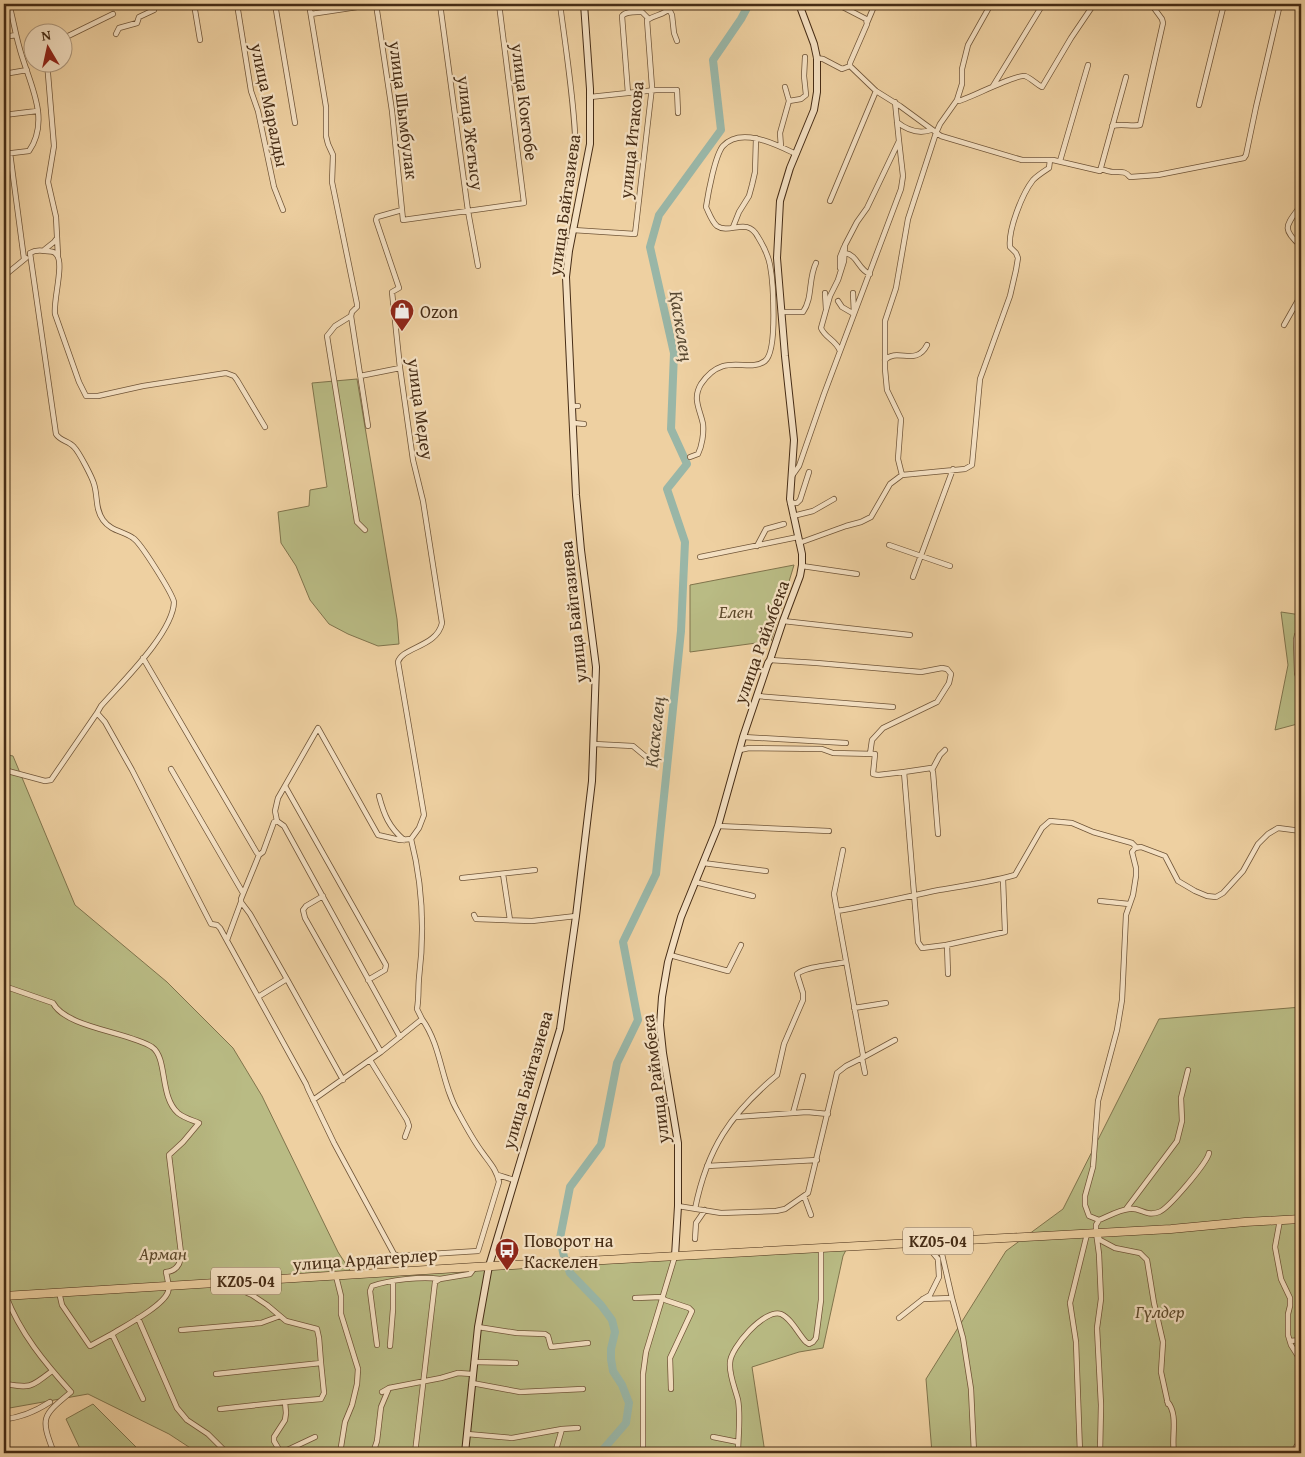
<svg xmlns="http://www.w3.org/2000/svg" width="1305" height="1457" font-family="'Gentium Book Plus',serif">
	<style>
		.green { fill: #b9bb84; stroke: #80744c }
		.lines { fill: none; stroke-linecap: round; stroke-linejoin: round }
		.river { stroke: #99b6a7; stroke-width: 8 }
		.street-casing { stroke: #705538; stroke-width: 6 }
		.secondary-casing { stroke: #462c15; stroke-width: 8 }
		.primary-casing { stroke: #462c15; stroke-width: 9 }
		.street { stroke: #f4e0c2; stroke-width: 4.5 }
		.secondary { stroke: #f4e0c2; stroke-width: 6 }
		.primary { stroke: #eed0a1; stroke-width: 8 }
		.labels { text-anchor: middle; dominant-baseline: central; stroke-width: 4.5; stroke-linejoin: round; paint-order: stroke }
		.shield { fill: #f4e0c2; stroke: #7a6249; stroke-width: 1 }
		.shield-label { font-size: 16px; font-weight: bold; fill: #462c15 }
		.street-label { font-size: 18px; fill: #462c15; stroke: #f4e0c2 }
		.poi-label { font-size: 18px; fill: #462c15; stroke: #f4e0c2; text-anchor: start }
		.park-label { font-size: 18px; font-style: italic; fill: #5d492b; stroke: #f4e0c2 }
		.water-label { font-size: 19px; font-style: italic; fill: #574832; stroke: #f4e0c2 }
	</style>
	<rect width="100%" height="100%" fill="#eed0a1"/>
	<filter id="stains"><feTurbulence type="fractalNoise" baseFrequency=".004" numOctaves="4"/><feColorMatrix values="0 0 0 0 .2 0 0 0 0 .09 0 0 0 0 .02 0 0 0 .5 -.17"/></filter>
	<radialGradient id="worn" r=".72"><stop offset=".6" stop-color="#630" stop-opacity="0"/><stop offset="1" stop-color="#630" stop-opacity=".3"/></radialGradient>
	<path class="green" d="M357,379l40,240 2,25 -21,2 -30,-12 -19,-10 -19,-24 -14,-34 -15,-23 -3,-31 31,-6 1,-16 17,-3 -15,-104z
		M794,565l-23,76 -81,11v-67z
		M1281,612l20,3v108l-26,7 13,-65z
		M4,754l9,2 62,149 92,77 66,66 29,48 76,156 15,23 495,-29 -5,10 -20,92 -24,4 -47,15 13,86h-567l-29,-19 -81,-40 -84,15z
		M1301,1007v446h-369l-6,-74 80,-128 57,-42 96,-190z
		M93,1404l49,49h-60l-16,-34z"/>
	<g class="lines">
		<path class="river" d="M600,1453l26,-30 3,-20 -7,-18 -9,-14 -2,-12v-10l4,-17 -3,-12 -11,-15 -31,-32 -6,-16 -4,-19 10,-51 31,-42 16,-82 21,-43 -15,-78 33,-68 25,-243 4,-89 -18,-53 20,-25 -16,-35 3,-76 -24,-106 9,-32 62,-85 -8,-70 28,-41 8,-15"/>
		<defs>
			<path id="street" d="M194,4l6,36
				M237,4l14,87 7,20 16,76 9,23
				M275,4l20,119
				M309,4l17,103v29l2,8 5,11 -1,27 25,122v3l-5,5 -1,4 17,110
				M376,4l16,107 11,109 121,-17 -25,-199
				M440,4l28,207 10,55
				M560,4c3,26 24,157 12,173l-5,25
				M837,4l29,15 1,5 -17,39v3l26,25 24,15 41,30 81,24h31l47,11 26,-94
				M991,4l-23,41 -6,24v15l-5,16 2,1c13,-4 58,-27 66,-25 6,2 11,8 17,11l29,-49 23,-34
				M669,9l3,6 2,18 3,8
				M311,14l66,-10
				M649,19c8,-5 19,-4 21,-15
				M867,23l8,-19
				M116,34l3,-6 18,-5 2,-6 15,-7 -1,-6
				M4,37l12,-2
				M62,39l51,-25
				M816,58l7,1 19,10 8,-3
				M47,62l7,84 -6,36 8,35 2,39
				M4,74l23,-4
				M993,86l50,-82
				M628,93l-6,-77c4,-5 13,-4 20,-4l7,7
				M590,97l66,-7h21l1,23
				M789,101l12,-2 5,-4 -2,-19 1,-19
				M1199,105l25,-101
				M4,115l33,-4
				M897,122c10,8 22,12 34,8
				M1112,126c10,-3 19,1 28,-1l23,-102 -1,-4 -11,-15
				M781,147l-1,-14 9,-32 -4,-14
				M10,153l14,106
				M4,154l25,-3c23,-33 -2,-72 -10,-105 -4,-14 -6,-28 -10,-42
				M1060,161l28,-96
				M1101,169c4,1 9,3 13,3 8,0 11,-1 16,5l28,-2 86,-17 2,-3 10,-48 24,-103
				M830,201l46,-110
				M1301,205c-14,20 -21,23 0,41
				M402,210l-25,7 -1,3 23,68 -7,4 8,76 13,92 10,41 19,122c-5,24 -40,24 -44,39l26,153 -5,13 -8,11c12,47 14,90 8,139 -1,10 0,20 -2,31l5,10
				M733,227l6,-15 10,-16 3,-11 3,-13 1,-34
				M573,230l62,4 17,-147 -5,-67 2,-1
				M44,250l10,-8 3,-4
				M845,253c13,2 13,17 25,21
				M840,268v-11l4,-10
				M4,276l22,-18
				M825,293l1,16
				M853,293l1,20
				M838,301l4,6 12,7
				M781,312h22c10,-14 5,-33 13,-49
				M351,316l-16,10 -8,10 30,186 8,8
				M1284,325l17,-30
				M840,351c-4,-11 -15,-13 -19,-23l9,-32 8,-16 6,-19 1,-16 12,-23 10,-14 32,-67 -4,-39
				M885,360c12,-13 31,7 42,-15
				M360,376l40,-8
				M573,406h5
				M574,423l10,1
				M690,457l8,-3c4,-8 6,-21 5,-30 -3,-15 -11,-25 -2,-40 23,-34 47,-10 64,-23 13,-10 8,-80 5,-96 -2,-10 -7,-20 -12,-28 -11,-21 -28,-2 -41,-11 -5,-4 -8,-13 -11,-19 2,-13 9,-52 17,-61 18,-20 54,-1 73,8
				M902,475l-4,-16 3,-40 -14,-29 -2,-21v-48l11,-33 12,-69 28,-86 4,-9 17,-24
				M792,476l7,-10 25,-72 77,-205 2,-13 -4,-35
				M790,503h7l3,-3 9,-28
				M793,516l20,-5 21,-12
				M799,543l47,-17 15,-4 10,-5 19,-33 12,-9 63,-6 7,-4 8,-86 30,-83 6,-26 2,-12 -2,-5 -6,-6c-2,-17 12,-53 23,-67 5,-5 10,-8 16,-12l1,-8
				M889,545l61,21
				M757,546l9,-17 18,-5
				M700,557l98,-20
				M802,566l55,8
				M913,577l40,-108
				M783,621l127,14
				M1301,631l-4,4 -1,5 1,33 4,14
				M143,658l114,195 2,2 4,-3 11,-30 3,-1 7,5 116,211
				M770,660l47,3 104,9 21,-4 5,1 4,5 -2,9 -12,19 -54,26 -11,12 -2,14
				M757,696l136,11
				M97,713l4,-7c20,-23 72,-73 73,-104 -2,-9 -33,-59 -41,-64 -10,-7 -22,-7 -30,-18 -8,-11 -5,-23 -9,-36 -2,-7 -15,-32 -20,-37 -5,-6 -14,-6 -18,-13l-26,-181c5,-3 9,-3 15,-2 4,0 9,0 11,3 9,8 -3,46 -1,60l24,68 7,14h12l45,-10 83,-13 8,3 3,4 28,47
				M743,737l103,6
				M594,744l39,2 12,10
				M740,750l9,-2 73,1 11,4 42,1 -2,20 5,1 26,-3 14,170 4,6 24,-3 59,-13 -2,-53
				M171,769l72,124
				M4,770l41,11 6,-1 46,-67 8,9 27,48 79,154 6,1 3,3 86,156 2,5 26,54 60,111 4,2 80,-5 21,-69c-2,-12 -10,-20 -17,-30 -9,-12 -17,-27 -24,-40 -17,-29 -16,-65 -36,-93l-41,33 -68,48
				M932,770l8,-15 5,-5
				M904,772l27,-4 2,4 5,62
				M285,786l101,179 -1,5 -17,10
				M379,796c5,19 10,31 25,44
				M277,821l-2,-10 3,-13 40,-70 60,107 22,5 11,-1
				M718,826l111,5
				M703,863l63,8
				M503,874l7,46
				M462,878l73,-8
				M695,882l58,14
				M323,896l-17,10 -3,4 2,8 76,134
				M1100,901l29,3
				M241,902v-3l18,-44
				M837,911l-3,-17 9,-44
				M474,915l2,4 56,2 44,-5
				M227,940l14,-38 9,12 38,67 55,99
				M947,945l1,29
				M670,955l58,16 13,-26
				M4,986l49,17c13,25 76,29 99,44 16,11 7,49 26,66 6,5 14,7 21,10l-16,19 -14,13 12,98c0,11 -4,18 -15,19 1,6 4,14 2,20 -5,14 -43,34 -56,42l31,65
				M258,997l29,-18
				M854,1008l32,-5
				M370,1060l37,60 2,6 -4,11
				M865,1073l-3,-15 33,-18
				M793,1113l10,-37
				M736,1117l71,-5 21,2
				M1209,1153c-2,10 -41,56 -50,59 -15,5 -18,-5 -30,-3 -10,1 -20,7 -30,11l-10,-4 -4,-11v-9l8,-29 5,-66 19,-71 5,-30 4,-85 7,-20 3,-19v-8l-4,-16 3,-4 6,-1 24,9 13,25 17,10 12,5 9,1 7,-4 20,-22 15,-27 10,-10 10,-6 23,3
				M707,1166l110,-6
				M498,1175l16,5
				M804,1196l7,19
				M678,1206l43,7 55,-2 9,-2 23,-16 29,-120 9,-7 16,-8 1,-3 -26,-144c35,-6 68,-14 102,-21 25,-4 51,-8 76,-15l27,-47 8,-7 22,2 21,9 39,11 4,4
				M695,1209c12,-60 35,-95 82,-134l7,-31 19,-44v-7l-6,-19c10,-8 36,-9 49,-12
				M1126,1209l51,-68 5,-20 -1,-23 7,-28
				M1099,1220l-3,5v7l3,22 2,45 -4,29 4,77 -1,48
				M1280,1220l-5,27 6,32 9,19v8l-2,8v21l3,10 10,16
				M1098,1235l2,5 15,8 25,5 7,7 7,43 9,39 -2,30 7,32
				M695,1239l1,-16 9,-13
				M939,1241l13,57
				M336,1276l5,20v18l17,55 -1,15 -5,21 -7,17 -5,31
				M59,1292l3,13 28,41 22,-12
				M6,1296c14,37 39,67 65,96 -29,24 -31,25 -17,61
				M635,1298l27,-1 3,3 24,8 3,3 -22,47 1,31
				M923,1299l29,-1 11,40 8,51 3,64
				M138,1318l39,90 10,12 21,14 19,19
				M899,1318l24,-19 7,-4 9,-18 -1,-18 -14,-17
				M478,1327l39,6 28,1 3,2 3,11 37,-4
				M181,1330l80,-7 19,-7
				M1290,1341l11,-1
				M377,1345l-7,-54 2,-5c17,-6 50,-10 68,-7
				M390,1346l3,-37v-27
				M474,1362l42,1
				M216,1374l105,-11 -2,-25 -2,-9 -31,-8 -19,-16 -15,-10 -11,-5 -7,-7
				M472,1383l48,9 63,-3
				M4,1384c27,4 26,4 48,-13
				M382,1392l7,-4
				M1167,1401c12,14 4,35 7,52
				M285,1402l36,-3 3,-6 -3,-30
				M220,1409l65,-7 1,11 -1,7 -11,17v4l7,12
				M4,1419c16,-1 32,-8 46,-17
				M562,1429l16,-1
				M467,1434l45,4 50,-9 -7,24
				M713,1437l25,5
				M281,1453l34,-16
				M373,1453l4,-12 4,-34 8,-19 52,-10 17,-5 14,1
				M415,1453l20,-171 5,-3 30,-5 5,-7
				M643,1453v-79l3,-22 29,-96
				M738,1453c0,-17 3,-36 0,-53 -3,-12 -9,-25 -8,-37 0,-15 35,-55 51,-49 10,4 18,21 25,28l3,2 4,-2 3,-4 5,-38v-53
				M1080,1453l-4,-111 -6,-39 17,-69
				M1292,1453l9,-13"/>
			<path id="secondary" d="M675,1256l3,-50v-63l-15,-90 -3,-28 2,-28 6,-35 13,-45 37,-91 25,-89 25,-74 2,-3 13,-39 17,-45 2,-11v-11l-12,-55 4,-59 -9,-84 -8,-98 3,-57 10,-33 24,-58 3,-18v-34l-3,-14 -15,-40
				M465,1453l13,-126 11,-61 71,-237 16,-113 16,-135 4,-114 -15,-117 -5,-55 -10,-218 3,-26 21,-107v-55l-6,-85"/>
			<path id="primary" d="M4,1296l471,-29 696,-38 74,-7 56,-3"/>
		</defs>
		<use href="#street" class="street-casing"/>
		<use href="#secondary" class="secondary-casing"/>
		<use href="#primary" class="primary-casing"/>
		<use href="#street" class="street"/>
		<use href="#secondary" class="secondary"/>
		<use href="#primary" class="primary"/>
	</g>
	<defs>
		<symbol id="shop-pin" viewBox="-11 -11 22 30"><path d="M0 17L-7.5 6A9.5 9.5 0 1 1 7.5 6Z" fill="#8f2418" stroke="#f4e0c2"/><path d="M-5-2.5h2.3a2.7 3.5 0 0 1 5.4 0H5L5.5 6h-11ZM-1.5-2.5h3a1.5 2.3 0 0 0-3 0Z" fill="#fff"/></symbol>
		<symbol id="bus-pin" viewBox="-11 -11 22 30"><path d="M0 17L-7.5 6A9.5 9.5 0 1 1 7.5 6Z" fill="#8f2418" stroke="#f4e0c2"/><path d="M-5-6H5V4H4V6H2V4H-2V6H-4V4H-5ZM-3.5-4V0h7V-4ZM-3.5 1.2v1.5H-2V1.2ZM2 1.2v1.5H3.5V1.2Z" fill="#fff"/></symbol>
	</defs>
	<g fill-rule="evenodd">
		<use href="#shop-pin" x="388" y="297" width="28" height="38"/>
		<use href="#bus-pin" x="493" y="1236" width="28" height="38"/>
	</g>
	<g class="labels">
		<g class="shield">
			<rect x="903" y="1227.5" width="70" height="27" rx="4"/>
			<rect x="211" y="1267.5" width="70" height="27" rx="4"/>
		</g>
		<g class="shield-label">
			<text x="938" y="1241">KZ05-04</text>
			<text x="246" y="1281">KZ05-04</text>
		</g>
		<g class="street-label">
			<text transform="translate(525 102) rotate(83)">улица Коктобе</text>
			<text transform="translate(270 105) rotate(78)">улица Маралды</text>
			<text transform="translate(404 110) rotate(83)">улица Шымбулак</text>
			<text transform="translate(471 133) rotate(83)">улица Жетысу</text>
			<text transform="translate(631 140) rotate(-84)">улица Итакова</text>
			<text transform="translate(564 205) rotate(-82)">улица Байгазиева</text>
			<text transform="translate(421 409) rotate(82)">улица Медеу</text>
			<text transform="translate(573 612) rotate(-96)">улица Байгазиева</text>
			<text transform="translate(761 642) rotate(-70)">улица Раймбека</text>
			<text transform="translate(655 1079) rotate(-97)">улица Раймбека</text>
			<text transform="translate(527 1080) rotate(-74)">улица Байгазиева</text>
			<text transform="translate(365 1259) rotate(-4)">улица Ардагерлер</text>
		</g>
		<g class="poi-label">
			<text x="420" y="311">Ozon</text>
			<text x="524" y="1240">Поворот на<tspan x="524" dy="21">Каскелен</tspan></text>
		</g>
		<g class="park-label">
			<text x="736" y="611">Елен</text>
			<text x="163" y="1253">Арман</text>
			<text x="1160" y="1311">Гүлдер</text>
		</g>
		<g class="water-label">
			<text transform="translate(682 326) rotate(81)">Қаскелең</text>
			<text transform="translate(654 732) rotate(-84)">Қаскелең</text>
		</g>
	</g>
	<rect width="1305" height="1457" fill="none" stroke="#eed0a1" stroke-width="20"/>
	<rect x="5" y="5" width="1295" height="1447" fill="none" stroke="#462c15" stroke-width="2.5"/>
	<rect x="10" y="10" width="1285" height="1437" fill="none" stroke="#462c15"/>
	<g transform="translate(48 48) rotate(351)"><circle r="24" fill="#f4e0c2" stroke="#ae987d"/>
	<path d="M0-4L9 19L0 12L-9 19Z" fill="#8f2418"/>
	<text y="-8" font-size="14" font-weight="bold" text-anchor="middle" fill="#462c15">N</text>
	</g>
	<rect width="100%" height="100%" filter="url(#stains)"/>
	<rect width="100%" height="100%" fill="url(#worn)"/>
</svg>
